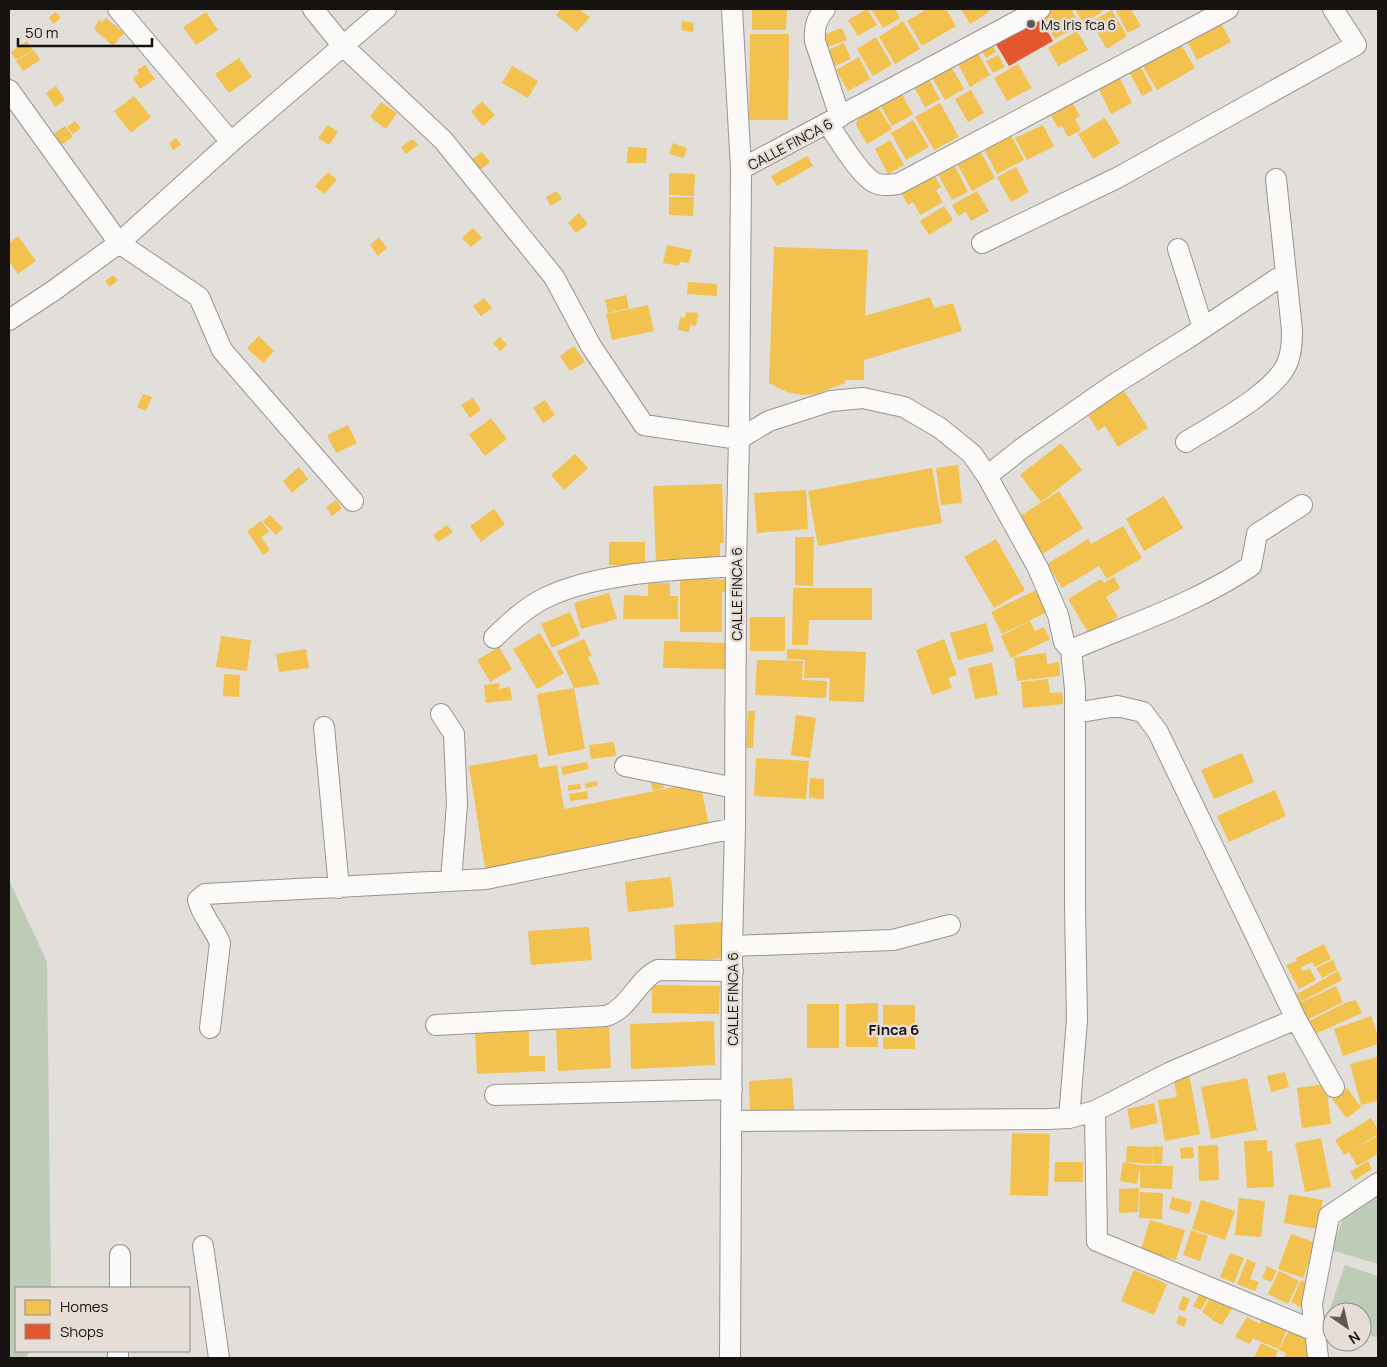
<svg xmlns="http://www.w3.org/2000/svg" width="1387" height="1367" font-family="Manrope,sans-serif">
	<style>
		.green { fill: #bdccb7 }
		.homes { fill: #f2c14e }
		.shops { fill: #e4572e }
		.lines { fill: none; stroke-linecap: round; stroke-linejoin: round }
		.minor-casing { stroke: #979491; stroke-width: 22 }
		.minor { stroke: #fbfaf9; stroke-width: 20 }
		.poi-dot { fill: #5d5956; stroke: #e6ddd6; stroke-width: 2 }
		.labels { text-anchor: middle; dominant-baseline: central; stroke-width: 5; stroke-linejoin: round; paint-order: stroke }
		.poi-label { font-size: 14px; fill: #15120f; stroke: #e6ddd6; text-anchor: start }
		.street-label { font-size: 14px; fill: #15120f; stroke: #e6ddd6 }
		.neighbourhood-label { font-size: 15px; font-weight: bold; fill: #15120f; stroke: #e6ddd6 }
	</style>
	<rect width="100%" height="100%" fill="#e2deda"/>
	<path class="green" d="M9,880l38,82 4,326h-35v63h14l-4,7h-17z
		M1378,1189v75l-47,-14 16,-41z
		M1345,1265l33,11v62l-16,-6v-20h-30v10l-6,-2z"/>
	<path class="homes" d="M561,9h18l11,8 -13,15 -21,-17z
		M752,9h35l-1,21h-34z
		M867,9l10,16 -19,11 -10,-16z
		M871,9h24l5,9 -17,10z
		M927,9h19l10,17 -34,20 -15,-25z
		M961,9h26l2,3 -19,12z
		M1051,9h20l9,16 -25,14 -14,-24z
		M1075,9h25l2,3 -19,11z
		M1120,9h11l10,17 -13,7 -12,-22z
		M1112,10l15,26 -20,13 -16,-27z
		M56,12l5,6 -8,6 -4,-7z
		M206,12l12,18 -22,15 -13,-18z
		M106,18l18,15 -11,13 -19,-17 5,-10 3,3z
		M1219,20l12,22 -34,18 -12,-23z
		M682,21l12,2 -1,9 -12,-2z
		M903,21l17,28 -25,15 -16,-27z
		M842,28l5,12 -20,7 -4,-12z
		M1077,31l11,19 -30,16 -10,-18z
		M750,34h39l-1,86h-39z
		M876,37l16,28 -19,11 -16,-27z
		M27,41l6,9 -17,10 -5,-8z
		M1179,41l16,27 -38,22 -16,-27z
		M991,42l5,10 -10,6 -6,-10z
		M844,43l7,16 -16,7 -7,-16z
		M34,50l6,10 -17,11 -7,-10z
		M977,51l13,24 -20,12 -13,-25z
		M998,55l7,12 -12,6 -7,-12z
		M859,57l11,22 -22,12 -12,-21z
		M239,58l13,19 -23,16 -14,-19z
		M1138,62l15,28 -11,6 -15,-28z
		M949,63l15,26 -19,11 -15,-26z
		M1018,64l14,24 -25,13 -13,-23z
		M145,65l10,14 -15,10 -7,-11 6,-4 -2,-4z
		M512,66l26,15 -10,17 -26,-15z
		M1117,73l15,30 -21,11 -15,-31z
		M928,78l12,21 -15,8 -11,-20z
		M56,86l9,14 -10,7 -9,-14z
		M971,90l13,23 -16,9 -13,-23z
		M900,91l13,23 -21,12 -13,-23z
		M134,96l17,21 -20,16 -17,-22z
		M1071,100l9,16 -5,3 6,11 -13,7 -6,-11 -4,2 -9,-16z
		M482,101l13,14 -12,11 -12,-14z
		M381,102l16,11 -11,16 -16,-12z
		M940,103l19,34 -25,13 -19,-33z
		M876,104l16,25 -25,15 -11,-19 4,-12z
		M1105,118l15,25 -27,16 -15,-25z
		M913,120l16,27 -23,13 -15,-27z
		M75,121l6,7 -8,6 -6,-7z
		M328,125l10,7 -9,13 -11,-7z
		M1043,125l11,21 -27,14 -12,-22z
		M65,126l8,11 -12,8 -8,-11z
		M1009,131l15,29 -27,14 -15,-29z
		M176,138l5,7 -8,5 -4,-7z
		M413,139l5,6 -12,9 -5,-7z
		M890,140l14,25 -16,9 -13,-25z
		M673,143l14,5 -3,10 -15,-4z
		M628,147l19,1 -1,15h-19z
		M978,147l17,31 -23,13 -17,-31z
		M482,152l8,10 -10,8 -8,-11z
		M807,156l6,10 -36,20 -6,-10z
		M952,160l16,32 -16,8 -17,-31z
		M1016,167l13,25 -18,10 -14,-25z
		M932,171l9,16 -5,3 7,12 -23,13 -7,-13 -5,3 -9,-16z
		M328,172l9,8 -13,14 -9,-8z
		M669,173l26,1 -1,22 -25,-1z
		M557,191l5,8 -12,7 -4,-9z
		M977,191l12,20 -18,10 -5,-9 -8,4 -6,-11z
		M669,197h25l-1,19 -24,-1z
		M944,206l9,14 -24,15 -9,-14z
		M579,213l9,11 -12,9 -8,-10z
		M473,228l9,10 -11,9 -9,-9z
		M18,236l18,25 -18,13 -9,-13v-18z
		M379,237l8,11 -9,8 -8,-11z
		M667,245l25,5 -3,13 -9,-1 -1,4 -16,-3z
		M774,247l94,3 -3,66 65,-19 4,11 19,-5 9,28 -98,29v20h-19v3l-29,11 -13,1 -16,-3 -18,-9z
		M113,275l5,5 -8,7 -5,-6z
		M688,282l29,2v12l-30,-2z
		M626,295l3,13 -21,5 -3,-13z
		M484,298l8,10 -11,8 -8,-10z
		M648,305l6,26 -42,9 -6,-26z
		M686,312l12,1 -2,13 -6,-1 -1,7 -11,-2 2,-13 5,1z
		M259,336l15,15 -11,12 -16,-15z
		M500,337l7,8 -7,6 -7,-8z
		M574,346l11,16 -15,9 -10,-15z
		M1121,386l27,42 -30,19 -13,-21 -7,5 -13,-21z
		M143,394l9,3 -6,14 -9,-4z
		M473,398l8,12 -11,8 -9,-13z
		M545,400l10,15 -12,8 -10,-15z
		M491,418l16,21 -22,17 -16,-21z
		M348,425l9,18 -21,10 -9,-18z
		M1061,443l21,27 -41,32 -21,-27z
		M575,454l13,14 -24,22 -13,-15z
		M958,465l4,38 -21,2 -5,-37z
		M299,467l9,12 -16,14 -9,-12z
		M932,468l10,55 -124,23 -10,-55z
		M722,484l2,59h-4v16l-64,3 -3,-76z
		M806,490l2,39 -51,4 -3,-40z
		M1059,491l24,37 -42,27 -24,-37z
		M1164,496l19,32 -39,23 -18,-32z
		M336,500l6,8 -10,8 -6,-9z
		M494,509l11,15 -24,18 -11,-16z
		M270,515l13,13 -7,7 -13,-13z
		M261,521l8,11 -8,5 9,13 -7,5 -16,-24z
		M447,525l6,7 -15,10 -5,-7z
		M1123,526l19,32 -35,21 -8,-13 -37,22 -15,-24 41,-25 3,5z
		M795,537h19l-1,49 -18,-1z
		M996,539l29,51 -31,18 -30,-51z
		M609,542h36v23h-36z
		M1114,577l6,11 -14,9 12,20 -29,17 -21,-35 33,-20 3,4z
		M680,579h45v13h-3v40h-42z
		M648,583h22v13h8v23h-55l1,-24 24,1z
		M793,588h79v32h-63l-1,25h-16z
		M1036,590l11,22 -45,22 -11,-22z
		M609,593l8,26 -36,10 -7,-26z
		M570,612l10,23 -28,13 -11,-24z
		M750,617h35v34h-35z
		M1030,621l5,10 9,-4 6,12 -39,19 -10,-22z
		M986,623l8,28 -36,9 -8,-27z
		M540,633l24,40 -27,16 -24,-40z
		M221,636l30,4 -4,31 -31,-4z
		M584,639l8,17 -4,1 12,27 -26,4 -17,-37z
		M944,639l13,36 -9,3 4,10 -20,7 -16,-45z
		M664,641l62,2 -1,26 -62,-1z
		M499,647l13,22 -22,13 -13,-22z
		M306,649l3,19 -30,4 -3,-18z
		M787,649l79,3 -2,50 -35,-1 1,-23h-26l1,-18 -18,-1z
		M1046,653l1,11 12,-2 1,14 -43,5 -3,-24z
		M757,660l46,1 -1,19 25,1 -1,17 -71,-3z
		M992,663l6,32 -23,4 -7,-31z
		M224,674l16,1 -1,22 -16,-1z
		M1048,679l2,14 12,-1 1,12 -40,4 -2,-26z
		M500,683l-1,6 11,-2 2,13 -26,3 -2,-18z
		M574,688l11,61 -37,7 -11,-62z
		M748,711h7l-2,37h-7z
		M796,715l20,3 -6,40 -19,-3z
		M614,742l2,14 -25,3 -2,-14z
		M1242,753l12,29 -40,17 -13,-29z
		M537,754l2,14 18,-3 7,44 136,-27 9,44 -223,48 -17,-108z
		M756,758l53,3 -3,38 -52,-3z
		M587,762l2,7 -26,6 -2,-8z
		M662,776l2,12 -11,3 -3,-12z
		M810,778l14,1v20l-15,-1z
		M597,781v5l-11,2 -1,-5z
		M580,784l1,5 -13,2v-6z
		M1275,790l11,26 -57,26 -12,-26z
		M587,791l1,8 -18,2 -1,-7z
		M671,877l3,30 -46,5 -3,-30z
		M722,922l2,36 -48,3 -2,-36z
		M589,927l3,33 -61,5 -3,-34z
		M1324,944l7,15 -16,8 -3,-5 -12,6 2,3 8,-2 6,11 -17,9 -13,-24 11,-4 -1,-3z
		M1333,960l4,10 -15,8 -6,-10z
		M1338,971l4,9 -42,22 -4,-9 5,-1z
		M652,985l68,1 -1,28 -67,-1z
		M1336,986l7,16 -38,19 -5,-18z
		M1356,1000l6,13 -49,22 -6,-13 38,-19z
		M878,1003v44h-32v-43z
		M807,1004h32v44h-32z
		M883,1005h32v44h-32z
		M1371,1016l7,20v8l-35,12 -9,-27z
		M714,1021l1,44 -84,4 -1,-45z
		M609,1027l2,41 -53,3 -2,-41z
		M529,1030v26h16v15l-68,3 -2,-42z
		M1378,1057v44l-17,4 -11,-41z
		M1285,1072l4,15 -18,5 -4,-16z
		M1189,1073l11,61 -35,7 -7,-41 19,-3 -4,-21z
		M792,1078l2,32 -44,2 -1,-31z
		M1247,1078l10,52 -46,9 -10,-52z
		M1326,1084l5,40 -29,4 -5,-40z
		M1347,1088l14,19 -14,11 -15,-19z
		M1154,1103l4,20 -27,6 -4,-20z
		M1371,1118l7,11v5l-27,17 26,-15 1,18 -21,12 -8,-14 -5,3 -9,-15z
		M1012,1133l38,1 -2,62 -38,-1z
		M1321,1138l10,49 -26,5 -10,-49z
		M1267,1140v11h5l2,36 -27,1 -3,-47z
		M1218,1145l1,35 -20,1 -1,-35z
		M1127,1146l27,1 -1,17 -27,-2z
		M1154,1146l9,1 -1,17h-8z
		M1193,1147l1,11 -13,1 -1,-11z
		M1368,1161l4,8 -17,11 -5,-8z
		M1055,1162h28v20h-29z
		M1123,1162l17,3 -3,19 -17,-3z
		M1140,1165l33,1 -1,23 -32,-1z
		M1139,1188l-1,24 -19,1v-24z
		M1140,1192l23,1 -1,26 -23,-1z
		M1289,1194l34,6 -6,29 -33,-6z
		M1172,1197l20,5 -3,12 -20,-5z
		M1239,1198l26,3 -4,36 -26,-2z
		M1201,1200l34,11 -10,29 -33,-11z
		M1150,1220l35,10 -9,30 -10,-3 -1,3 -12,-3 1,-4 -13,-4z
		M1191,1230l17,6 -8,25 -17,-6z
		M1291,1234l28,10 -7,10 -9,24 -25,-9z
		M1230,1253l14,5 -10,25 -14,-6z
		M1247,1259l9,4 -6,16 9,3 -4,9 -18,-7z
		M1267,1266l10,5 -6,11 -9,-4z
		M1134,1270l33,14 -13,31 -33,-14z
		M1279,1271l20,10 -11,23 -20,-10z
		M1301,1280l13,6 -11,22 -12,-6z
		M1203,1288l8,4 -10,18 -8,-4z
		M1213,1292l11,5 -12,22 -10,-7z
		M1183,1296l7,3 -5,12 -7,-2z
		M1224,1298l11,5 -13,22 -10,-5z
		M1265,1314l24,10 -10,25 -25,-10 1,-3 -6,8 -14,-7 12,-20 13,7z
		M1179,1315l8,4 -3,8 -8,-4z
		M1293,1322l20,22 -6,14h-23l2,-5 -7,-3z
		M1261,1343l17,8 -3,7h-21z"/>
	<path class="shops" d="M1038,15l15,26 -44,25 -15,-25z"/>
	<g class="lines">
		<defs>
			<path id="minor" d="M118,9l113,133
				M313,9l29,36 101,95 111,137 37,69 53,79 95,14 30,-18 62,-20 32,-3 41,9 36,21 32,26 15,22 51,92 20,47 6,27 7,8 4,39v216l2,115 -8,98
				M825,9c-9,10 -11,19 -10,32l25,76
				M9,90l110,153 80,54 23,53 131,151
				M828,124c10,14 32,52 47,59 7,3 15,2 23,1l330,-175
				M741,169l299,-160
				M982,243l135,-65 239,-133 -23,-36
				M1178,249l25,79
				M9,320l44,-29 66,-48 112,-101 155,-133
				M1186,442c27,-17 92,-51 102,-81 4,-10 4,-21 4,-31l-16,-151
				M987,476l34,-27 92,-64 75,-47 98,-65
				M494,638c15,-15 31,-30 51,-40 52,-26 132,-28 191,-32
				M1071,650c61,-26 125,-47 180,-84l6,-32 45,-29
				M1075,713l42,-7 26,6 15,20 138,287 38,68
				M441,714l13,20 3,70 -6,77
				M324,727l15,161
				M625,766l110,22
				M732,946l161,-6 57,-15
				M436,1025l170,-9c23,-7 31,-36 52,-46l75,1
				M210,1028l10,-85c-6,-15 -18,-27 -22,-43l7,-6 281,-15 249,-51
				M495,1095l237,-6
				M1095,1111l2,130 218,90
				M731,1121l316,-2 22,-1 26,-7 76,-39 125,-53
				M203,1246l16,112
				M120,1288v-33
				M118,1358v-7
				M730,1358l2,-412 3,-118 1,-262 3,-127 2,-270 -9,-160
				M1318,1358l-6,-54 17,-88 49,-33"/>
		</defs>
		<use href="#minor" class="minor-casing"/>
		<use href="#minor" class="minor"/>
	</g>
	<circle class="poi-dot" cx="1031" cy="24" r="5"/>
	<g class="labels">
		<g class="poi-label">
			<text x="1041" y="24">Ms Iris fca 6</text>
		</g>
		<g class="street-label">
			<text transform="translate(790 144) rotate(-28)">CALLE FINCA 6</text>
			<text transform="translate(736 594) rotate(-90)">CALLE FINCA 6</text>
			<text transform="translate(732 999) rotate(-90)">CALLE FINCA 6</text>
		</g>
		<g class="neighbourhood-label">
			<text x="894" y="1029">Finca 6</text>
		</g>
	</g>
	<rect width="1387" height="1367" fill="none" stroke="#15120f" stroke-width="20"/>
	<rect x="15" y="1287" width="175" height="65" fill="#e6ddd6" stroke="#928c86"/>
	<rect x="25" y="1300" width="25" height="15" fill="#f2c14e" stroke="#928c86"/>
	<text x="60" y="1312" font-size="15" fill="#15120f">Homes</text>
	<rect x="25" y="1324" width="25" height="15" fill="#e4572e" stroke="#928c86"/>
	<text x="60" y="1337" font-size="15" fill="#15120f">Shops</text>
	<g transform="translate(1347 1327) rotate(146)"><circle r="24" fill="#e6ddd6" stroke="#928c86"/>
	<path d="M0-4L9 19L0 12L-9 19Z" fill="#5d5956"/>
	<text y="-8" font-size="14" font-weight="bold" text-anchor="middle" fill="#15120f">N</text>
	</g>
	<path d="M18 38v8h134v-8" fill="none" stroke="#15120f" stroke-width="2.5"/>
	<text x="25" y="38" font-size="15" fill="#15120f" stroke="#e6ddd6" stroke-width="4" paint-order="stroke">50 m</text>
</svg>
